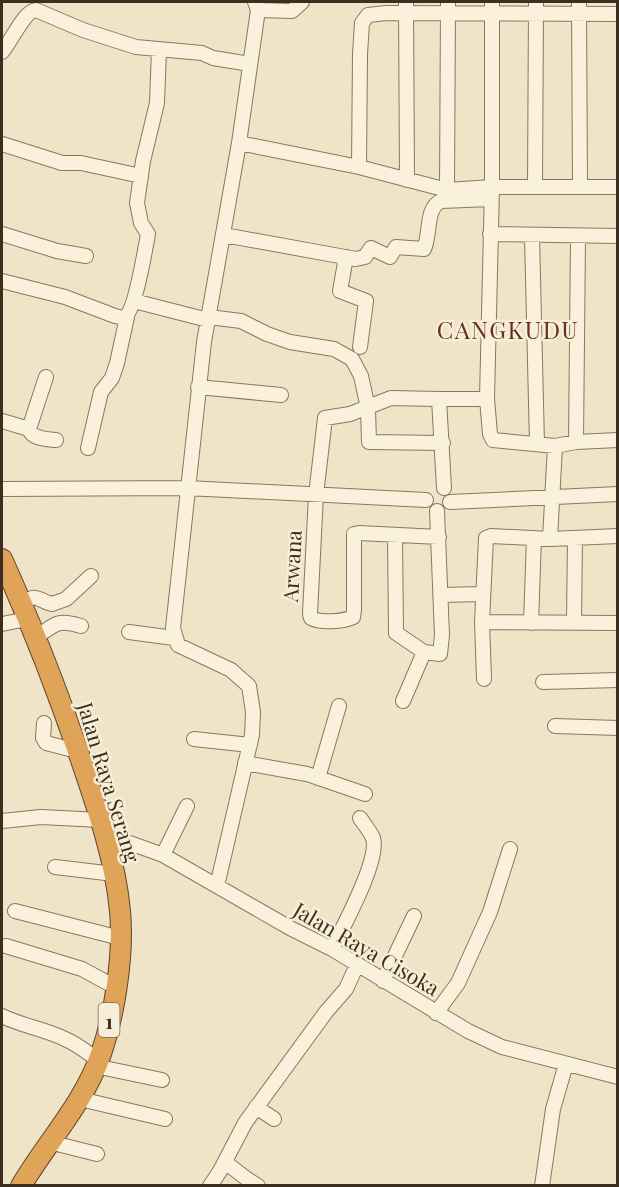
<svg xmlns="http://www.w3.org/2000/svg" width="619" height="1187" font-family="'Playfair Display',serif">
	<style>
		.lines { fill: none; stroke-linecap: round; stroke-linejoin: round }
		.minor-casing { stroke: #8d765c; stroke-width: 16 }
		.highway-casing { stroke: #5b4430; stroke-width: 22 }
		.minor { stroke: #faf1dc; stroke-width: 14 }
		.highway { stroke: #e0a458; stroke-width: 20 }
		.labels { text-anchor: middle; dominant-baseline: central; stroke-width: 5; stroke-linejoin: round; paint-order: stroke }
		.shield { fill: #f7eed8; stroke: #756857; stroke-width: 1.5 }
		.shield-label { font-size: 20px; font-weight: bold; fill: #3d2e20 }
		.street-label { font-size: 21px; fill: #3d2e20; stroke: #f7eed8 }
		.quarter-label { font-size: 24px; letter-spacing: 1.5px; fill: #6b2e1e; stroke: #f7eed8 }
	</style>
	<rect width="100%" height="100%" fill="#f0e4c8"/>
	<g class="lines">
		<defs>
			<path id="minor" d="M406,2l1,178
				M579,2l1,185
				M258,10l34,1 10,-9
				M2,52c9,-10 22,-41 34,-42l47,20 53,17 66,6 11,5 37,6
				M239,143l120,24 88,23 45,-3h126
				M2,144l60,19h19l60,13
				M359,167l1,-113 2,-31 6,-8 18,-2 232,1
				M535,187l1,-185
				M447,190l1,-188
				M2,234l55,17 29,5
				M490,234l128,2
				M224,235l132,24 9,-2 6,-9 19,9 6,-10 28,2c7,-15 1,-41 17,-48l50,-2
				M532,236l5,208
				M346,257l-6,34 26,10 -6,46
				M2,281l63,16 50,19 9,2c11,-6 21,-68 24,-84l-7,-11 -4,-20 6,-42 14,-58 2,-53
				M134,301l74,19
				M209,317l32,4 26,13 23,8 44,7 18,10 9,17 7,32 1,34 74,1
				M198,387l83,8
				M487,399l3,35 3,6 62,6 21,-4 42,-2
				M2,421l27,8c3,10 17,10 27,11
				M29,429l17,-52
				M576,442l2,-206
				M88,448l13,-56 11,-14 5,-15 10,-46
				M444,488l-5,-89h48l5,-212v-185
				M2,489l185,-1 239,12
				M450,502l168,-8
				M395,535l1,98 28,19 16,2 2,-19 -5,-124
				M439,537l-80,-4 -5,1v76l-1,7c-10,5 -33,6 -42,1l-1,-4 6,-119 9,-77 25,-4 41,-16 48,1
				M550,539l5,-93
				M441,595l42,-1
				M21,603c19,-10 13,-4 31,1l14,-5 25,-23
				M574,621l1,-83
				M482,622l136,1
				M531,623l3,-85
				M2,624l25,-5
				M129,632l45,6
				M35,638c20,-13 21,-20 46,-12
				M484,679l-2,-57 4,-84 5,-2 59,3 68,-3
				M543,682l75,-2
				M403,701l21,-49
				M44,723l-1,15 3,5 31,8
				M555,726l63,2
				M194,739l56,6
				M245,763l62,11 58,20
				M318,778l21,-72
				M2,821l39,-4 59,3
				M105,834l58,21 127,73 42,21 136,82 34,16 116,30
				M163,855l24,-49
				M55,867l59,7
				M217,886l35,-151 1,-23 -4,-26 -18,-16 -53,-25 -5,-17 31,-286 35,-199 19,-133 -3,-8
				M15,911l105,27
				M6,946l76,23 33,18
				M332,949c11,-22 48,-89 41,-111 -3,-7 -9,-14 -13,-20
				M383,981l31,-65
				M436,1013l22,-30 32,-71 20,-63
				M2,1016c20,10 43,13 63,23 12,5 23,14 33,21
				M95,1066l67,14
				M80,1099l85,20
				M256,1107l18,12
				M49,1142l48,12
				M225,1162l22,17 11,7
				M210,1186l10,-15 25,-48 81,-111 20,-23 11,-24
				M542,1186l11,-77 13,-45"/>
			<path id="highway" d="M2,559c29,64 55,131 78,198 17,50 35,101 40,154 4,43 -5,102 -19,143 -17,49 -54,88 -80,132"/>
		</defs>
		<use href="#minor" class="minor-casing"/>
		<use href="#highway" class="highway-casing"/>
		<use href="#minor" class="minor"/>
		<use href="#highway" class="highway"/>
	</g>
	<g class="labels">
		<rect class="shield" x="98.5" y="1003" width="21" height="34" rx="4.5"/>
		<g class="shield-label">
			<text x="109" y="1020">1</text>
		</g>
		<g class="street-label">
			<text transform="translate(291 566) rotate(-87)">Arwana</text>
			<text transform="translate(110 782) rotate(73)">Jalan Raya Serang</text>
			<text transform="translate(367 948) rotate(30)">Jalan Raya Cisoka</text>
		</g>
		<g class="quarter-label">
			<text x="508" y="329">CANGKUDU</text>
		</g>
	</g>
	<rect width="619" height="1187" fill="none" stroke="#3d2e20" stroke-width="6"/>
</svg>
